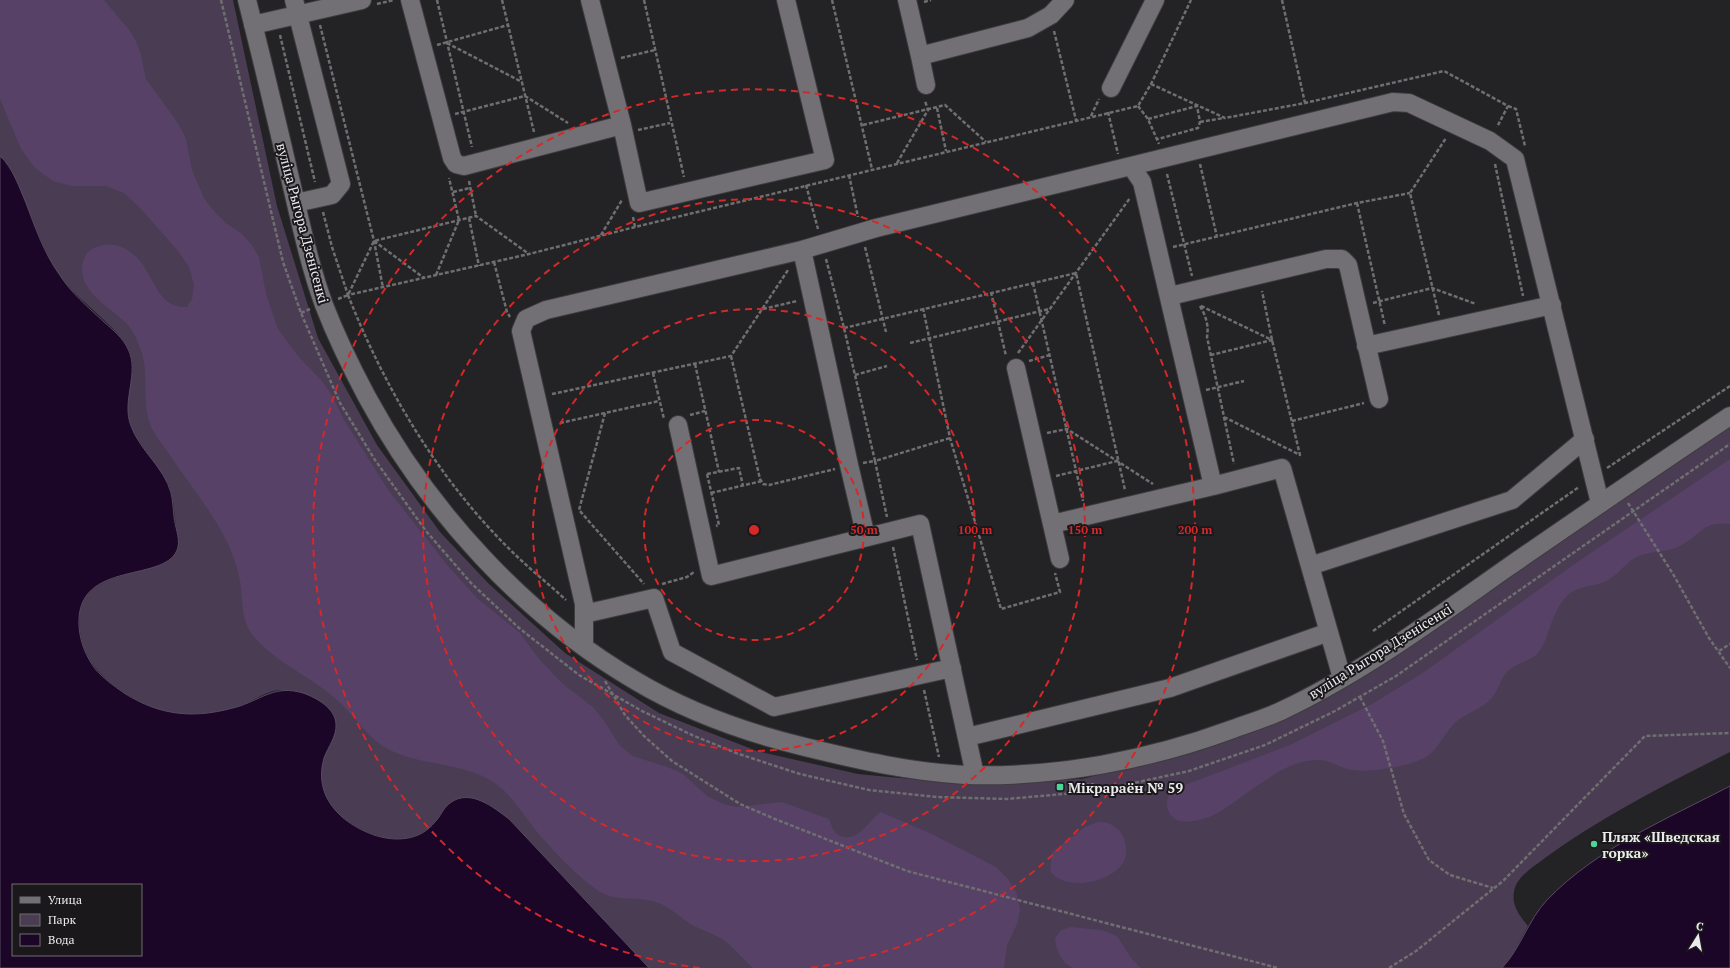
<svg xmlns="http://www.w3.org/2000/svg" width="1730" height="968" font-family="'PT Serif',serif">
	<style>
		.green { fill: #493c53 }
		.forest { fill: #574166 }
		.water { fill: #1b0627; stroke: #594a62; fill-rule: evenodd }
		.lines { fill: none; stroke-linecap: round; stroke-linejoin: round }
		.minor-casing { stroke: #3e3c3f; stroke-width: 20 }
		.path { stroke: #6f6e70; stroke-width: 2.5; stroke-dasharray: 4 2; stroke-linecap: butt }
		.minor { stroke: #727074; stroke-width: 18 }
		.ring { fill: none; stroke: #d62828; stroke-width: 2; stroke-dasharray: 7 5 }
		.poi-dot { fill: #4fd399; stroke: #1a181b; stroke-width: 1.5 }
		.labels { text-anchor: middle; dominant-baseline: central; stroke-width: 4; stroke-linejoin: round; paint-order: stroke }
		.street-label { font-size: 14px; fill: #ebeaec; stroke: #1a181b }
		.poi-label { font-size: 14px; font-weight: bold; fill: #ebeaec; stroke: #1a181b; text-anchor: start }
		.centre { fill: #d62828; stroke: #1a181b; stroke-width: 2 }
		.ring-label { font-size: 12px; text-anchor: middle; font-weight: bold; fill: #d62828; stroke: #1a181b; stroke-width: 4; stroke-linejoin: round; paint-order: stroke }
	</style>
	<rect width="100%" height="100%" fill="#232225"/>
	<path class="green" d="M0,0h233l44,206 41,132 59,107 63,87 49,52 76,69 94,60 98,38 101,23 105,10 119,-5 108,-28 92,-33 448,-292v326c-63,32 -128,64 -185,106 -10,8 -23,15 -29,27 -7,17 2,29 12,41l-16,30 -10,12h-853l-140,-149 -22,-16 -38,1c-11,14 -19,29 -38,34 -29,8 -85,-20 -90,-52 -2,-13 2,-27 7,-39 2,-3 5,-7 5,-11 -1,-10 -6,-22 -9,-32 -15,-9 -33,-17 -51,-13 -11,3 -20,10 -31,14 -47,16 -85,12 -126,-18 -19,-14 -33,-31 -36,-56 -10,-79 102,-41 98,-94 -4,-16 -3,-36 -9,-51 -11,-24 -34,-42 -40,-67 -6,-22 9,-45 1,-66 -9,-25 -54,-53 -71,-78 -13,-20 -22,-44 -31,-66 -7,-17 -14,-41 -28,-53z"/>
	<path class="forest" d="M0,0h104l26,31 7,12 4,12 5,24 32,44 8,16 6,31 12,28 9,12 13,13 15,10 11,12 7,12 7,37 12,35 20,27 24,25 11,16 11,23 45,71 59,75 30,33 41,33 21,28 23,24 31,24 11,14 15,24 13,10 37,12 13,6 24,22 16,8 14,3 45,-5 47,17c3,8 6,17 15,18 18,2 24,-17 37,-25l53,23 62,32 12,12 9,15 3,15 -2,13 -11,23 -3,23h-251c-11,-9 -19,-21 -31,-29 -10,-6 -21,-9 -32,-15 -9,-7 -19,-15 -29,-20 -24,-11 -44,2 -68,-17 -19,-14 -44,-40 -59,-59 -14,-17 -24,-36 -44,-48 -31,-18 -70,-14 -102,-31 -22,-12 -33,-33 -51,-49 -25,-23 -59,-36 -81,-61 -14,-15 -13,-31 -15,-50 -1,-15 -7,-31 -13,-45 -16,-33 -39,-60 -59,-90 -6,-9 -15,-19 -19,-30 -9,-26 0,-51 -10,-76 -3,-9 -8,-19 -14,-25 -16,-16 -43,-28 -44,-54 0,-8 3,-16 10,-20 6,-4 17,-5 23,-4 42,10 33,64 72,62l5,-8 2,-14 -5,-18 -11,-16 -37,-42 -17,-16 -18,-7h-35l-18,-5 -18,-13 -14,-19 -21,-50z
		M1730,459v65c-29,-3 -28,11 -50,22 -12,6 -26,5 -38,9 -15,4 -23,21 -38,27 -12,5 -26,4 -36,13 -19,18 -18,47 -32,60 -8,7 -20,8 -28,16 -8,7 -9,19 -16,27 -10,11 -25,15 -36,24 -11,10 -16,24 -27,33 -15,11 -58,18 -76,15 -12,-1 -22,-10 -34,-10 -22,0 -39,10 -56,22 -18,11 -35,27 -54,35 -9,3 -23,7 -32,3 -9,-4 -13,-16 -8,-25 1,-2 5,-5 8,-7l113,-43 82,-41 52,-32 149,-107z
		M1098,822c4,0 9,0 12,2 14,5 21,27 13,39 -13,20 -58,29 -73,8l2,-19 33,-25z
		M1071,927l31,3 15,6 14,22 10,10h-69c-11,-7 -16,-17 -17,-30l6,-8z"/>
	<path class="water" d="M0,156c13,12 19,31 26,47 9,24 18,50 33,71 12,19 29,33 45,48 9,8 19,16 24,27 12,24 -7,52 3,77 9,25 33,41 40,67 2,8 2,16 3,24 1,10 6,20 4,30 -9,38 -103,10 -99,79 1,16 7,31 17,44 8,9 18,16 28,23 38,24 73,26 116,13 23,-8 36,-21 63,-13 14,5 32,15 33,31 1,12 -8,23 -12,34 -11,38 16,65 50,77 21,7 46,6 61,-13 6,-6 8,-14 15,-19 20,-15 43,4 59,16l140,149h-649zM13,885h128v70h-128z
		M1730,786v182h-228c19,-20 26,-48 45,-68 50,-52 120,-81 183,-114z"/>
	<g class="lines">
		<defs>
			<path id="minor" d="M247,0c15,59 29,118 43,178 10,42 19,86 34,127 12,31 27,62 43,92 61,113 157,219 269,284 52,31 111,52 169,66 53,13 106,25 160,28 91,3 184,-15 268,-46 16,-6 33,-11 48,-18 79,-37 152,-91 223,-141 75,-52 150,-103 226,-154
				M294,0l47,184 -9,11 -36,8
				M410,0l42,158 4,6 8,2 158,-41 -32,-125
				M907,0l13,56 108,-28 23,-13 14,-15
				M253,25l109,-25
				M920,56l6,29
				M1111,88l44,-88
				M622,125l17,78 186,-43 -39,-160
				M1131,166l262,-64 16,1 81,38 25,18 85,344
				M802,250l47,215 17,72
				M1170,296l156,-37h16l6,6 31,134
				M1366,346l186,-41
				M1016,368l44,191
				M678,425l33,151 209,-52 55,251
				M1052,524l161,-38 69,-18 60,210
				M1310,566l202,-66 73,-61
				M584,614l70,-16 18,54 102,55 178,-39
				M584,646v-42l-63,-273 5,-12 20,-9 256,-60 74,-22 255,-62 11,16 71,304
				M967,737l203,-49 159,-56"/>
		</defs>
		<use href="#minor" class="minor-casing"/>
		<path class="path" d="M221,0l62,262 18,51 39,90 35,57 51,71 45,52 48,45 60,47 63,36 50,24 44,18 64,21 69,16 68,7 70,2 90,-8 92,-20 76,-26 70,-34 61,-35 334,-232
			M437,0l35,147
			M502,0l32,132
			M644,0l40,177
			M832,0l40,169
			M1282,0l23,103
			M924,2l7,-2
			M377,4l17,-4
			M320,25l54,216 9,47
			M1054,31l22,89
			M280,35l35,147
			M447,43l75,39
			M437,45l71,-20
			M621,58l34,-8
			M1151,84l74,34 80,-15 139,-32 64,35 -11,21
			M1138,106l10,13 11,25
			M1508,106l8,3 9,37
			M937,108l9,43
			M1108,112l10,42
			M455,114l70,-18 43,27
			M1091,116l8,-17
			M1148,119l49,-13 3,16 -2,6 -40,11
			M1200,122l24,-4
			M863,125l82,-20 41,37
			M638,130l32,-7
			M897,163l31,-53 -3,-9
			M1200,164l17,73
			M1495,164l28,132
			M1167,174l25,102
			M849,175l9,42
			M469,181l7,35
			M806,185l12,44
			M453,192l17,-4
			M1357,203l28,123
			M323,212l9,35 16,48 181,-41 106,-27 503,-121 13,-22 40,-84
			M633,217l2,10
			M469,218l10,48
			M601,235l21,-35
			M374,241l50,37
			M865,247l21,85
			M1173,247l184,-44 53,-10
			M826,259l18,69 31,133 75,-23
			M494,262l13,50 3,5
			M436,275l23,-55 -10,-42
			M1033,283l50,218
			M991,292l15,64
			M348,295c39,99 96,194 175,267 14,13 29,25 43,38
			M338,299l10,-4 26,-54 102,-25 53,38
			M1373,303l59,-15 44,16
			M1200,306c6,10 9,20 7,31l27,127
			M1201,306l71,34 -61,15
			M923,308l27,130 51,171 59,-17 -5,-19
			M763,309l34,-8
			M301,313l9,-4
			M1439,315l-29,-122 36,-55
			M844,328l232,-55 49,217
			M910,343l139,-34
			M1018,353l112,-155
			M731,356l29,123 3,5 6,1 66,-16
			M1029,361l21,-6
			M695,364l24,108
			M653,373l11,46
			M855,375l32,-9
			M1206,390l38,-9
			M552,394l179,-38 57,-86
			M605,413l-26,97 65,74
			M690,415l15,-4
			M1224,417l76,38 -28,-115 -10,-49
			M1292,421l72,-18
			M560,423l99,-22
			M1047,433l20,-4 86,55
			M863,463l12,-2 12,56
			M1607,468l123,-82
			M707,474l12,51 -3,1
			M707,474l32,-6 4,18
			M1056,476l61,-15
			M711,493l51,-12
			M1628,503l45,71 36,64 21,30
			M893,547l24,113
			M662,584l25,-7 7,-5
			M1373,631l206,-144
			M1719,651l11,-7
			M605,681l20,34 19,21 28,25 68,43 35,15 132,52 371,97
			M924,690l15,67
			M1360,697l23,44 21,73 25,46 21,15 43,13
			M1085,785l8,-1 4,7
			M1389,968l27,-17 87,-70 142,-145 85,-3"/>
		<use href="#minor" class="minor"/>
	</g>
	<g class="ring">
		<circle cx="754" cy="530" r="110"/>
		<circle cx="754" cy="530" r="221"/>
		<circle cx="754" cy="530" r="331"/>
		<path d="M700 968A441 441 0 1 1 808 968"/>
	</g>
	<g class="poi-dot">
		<rect x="1056" y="783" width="8" height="8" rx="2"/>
		<circle cx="1594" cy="844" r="4"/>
	</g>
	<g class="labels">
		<g class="street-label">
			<text transform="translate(303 223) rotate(75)">вуліца Рыгора Дзенісенкі</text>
			<text transform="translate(1380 651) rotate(-32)">вуліца Рыгора Дзенісенкі</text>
		</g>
		<g class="poi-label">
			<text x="1068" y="787">Мікрараён № 59</text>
			<text x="1602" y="836">Пляж «Шведская<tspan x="1602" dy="16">горка»</tspan></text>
		</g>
	</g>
	<circle cx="754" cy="530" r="6" class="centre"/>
	<g class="ring-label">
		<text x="864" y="534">50 m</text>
		<text x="975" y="534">100 m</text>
		<text x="1085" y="534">150 m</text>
		<text x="1195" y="534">200 m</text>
	</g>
	<rect x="12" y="884" width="130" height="72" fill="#1a181b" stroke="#6e6c6f"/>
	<rect x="20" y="897" width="20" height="6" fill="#727074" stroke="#6e6c6f"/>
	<text x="48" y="904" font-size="12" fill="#ebeaec">Улица</text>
	<rect x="20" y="914" width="20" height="12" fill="#493c53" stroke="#6e6c6f"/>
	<text x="48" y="924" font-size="12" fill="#ebeaec">Парк</text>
	<rect x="20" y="934" width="20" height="12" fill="#1b0627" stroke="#6e6c6f"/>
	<text x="48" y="944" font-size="12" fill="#ebeaec">Вода</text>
	<g transform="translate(1698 936) rotate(11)" stroke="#1a181b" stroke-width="3" paint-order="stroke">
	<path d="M0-3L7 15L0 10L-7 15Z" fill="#ebeaec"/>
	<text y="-6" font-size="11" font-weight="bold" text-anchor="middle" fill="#ebeaec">С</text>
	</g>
</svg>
